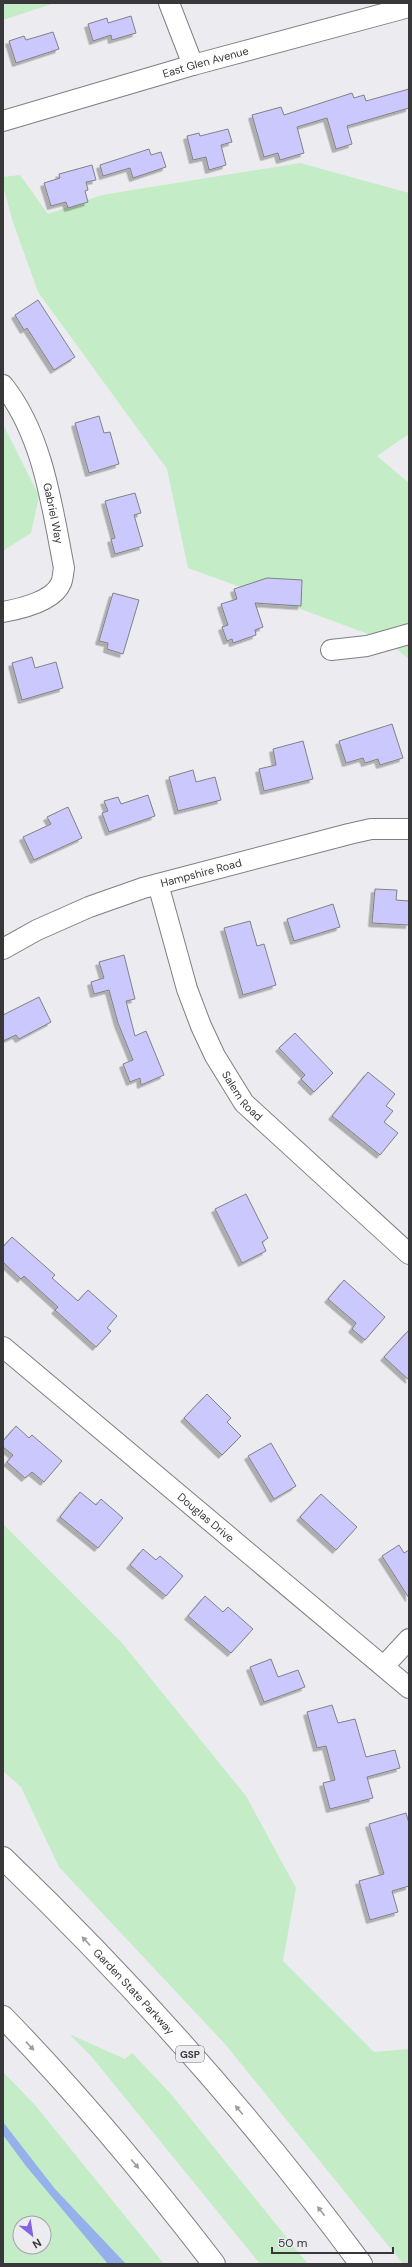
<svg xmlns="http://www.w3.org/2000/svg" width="412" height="2267" font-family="'DM Sans',sans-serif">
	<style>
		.green { fill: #c3ecc7; fill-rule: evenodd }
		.water { fill: #94b1eb }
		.building { fill: #cac8fc; stroke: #818185; filter: url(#shadow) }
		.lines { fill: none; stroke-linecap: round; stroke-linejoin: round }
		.minor-casing { stroke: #7f7f83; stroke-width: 22 }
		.highway-casing { stroke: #7f7f83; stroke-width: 24 }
		.minor { stroke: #fff; stroke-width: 20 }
		.highway { stroke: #fff; stroke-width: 22 }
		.oneway { fill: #9c9c9c }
		.labels { text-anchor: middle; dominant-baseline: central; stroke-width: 4; stroke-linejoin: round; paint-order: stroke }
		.shield { fill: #ececf0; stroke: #6e6e71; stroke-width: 1 }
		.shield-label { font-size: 10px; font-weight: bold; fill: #38383a }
		.street-label { font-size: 11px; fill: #38383a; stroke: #ececf0 }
	</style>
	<defs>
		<filter id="shadow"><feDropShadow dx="-3.5" dy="3.5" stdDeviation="0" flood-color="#0004"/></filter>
	</defs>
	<rect width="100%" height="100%" fill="#ececf0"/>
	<path class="green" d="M3,3h52l-52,17z
		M300,163l109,30v241l-32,22 32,27v176l-24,-19 -197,-72 -21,-99 -129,-177 -25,-70 -10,-36v-9l17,-2 28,39 54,-19z
		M3,424l36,72 -8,37 -28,18z
		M3,1524l119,119 124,153 50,92 -13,73 91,91 35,-3v215h-6l-178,-220 -166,-177 -38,-80 -18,-16z
		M69,2034l56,25 7,-6 38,40 138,171h-48l-169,-208z
		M3,2072l32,33 129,159h-161zM20,2223h24v24h-24z"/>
	<path class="water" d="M3,2122l52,67 71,75h-18l-82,-98 -23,-31z"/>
	<path class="building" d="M131,16l5,17 -24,7 -1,-5 -18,6 -5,-17 19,-6 1,5z
		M53,32l6,17 -43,14 -7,-22 15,-5 2,4z
		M409,89v19l-62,18 5,18 -16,5 -9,-31 -30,9 7,26 -24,7 -2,-7 -14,4 -12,-42 29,-8 3,8 68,-22 2,5 10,-3 2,6z
		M228,129l4,13 -11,3 5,20 -17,5 -3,-13 -13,3 -6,-24 12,-3 1,3z
		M149,149l2,6 10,-3 5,15 -33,11 -3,-10 -27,8 -3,-11z
		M92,165l4,15 -10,2 2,8 -3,1 3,11 -20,6 -2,-6 -15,4 -7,-23 16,-5 -1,-4z
		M38,300l37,57 -21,13 -27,-42 -3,2 -9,-15z
		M99,416l5,17 6,-1 9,32 -30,9 -14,-50z
		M135,493l6,20 -7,2 9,31 -28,8 -4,-15 4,-1 -10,-37z
		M267,578l35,2 -1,26 -46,-3 8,24 -8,3 1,5 -23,8 -1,-4 -5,2 -5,-14 6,-2 -7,-21 16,-5 -3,-10z
		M113,593l26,7 -16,54 -16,-5 1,-6 -9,-2z
		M32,657l3,11 21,-6 7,26 -41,12 -10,-37z
		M392,724l11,34 -23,7 -2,-6 -13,4 -2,-5 -17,5 -7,-22z
		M303,741l10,38 -49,12 -5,-22 17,-4 -3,-16z
		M193,770l3,12 19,-5 6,23 -43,11 -9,-34z
		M148,795l7,21 -46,16 -7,-19 6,-2 -4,-10 14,-4 3,7z
		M68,807l14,31 -48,22 -11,-23 28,-13 -4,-7z
		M375,889l22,1 -1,10 13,1v24l-37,-2z
		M333,904l7,23 -46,14 -7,-22z
		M250,921l7,25 7,-2 12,41 -33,10 -19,-67z
		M124,955l11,44 -9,2 9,35 11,-5 18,44 -23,10 -1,-7 -10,4 -7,-18 10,-4 -15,-37 -9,-33 -15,4 -3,-12 13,-4 -5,-16z
		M39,997l12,25 -32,17 -3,-4 -13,6v-26z
		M295,1033l38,40 -19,19 -13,-13 4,-4 -26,-27z
		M368,1072l27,22 -9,12 7,5 -9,11 14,11 -18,22 -48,-39z
		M246,1194l22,44 -6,4 4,9 -24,12 -27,-54z
		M12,1237l43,38 -3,3 26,23 10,-11 29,26 -10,12 4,3 -15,16 -41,-37 3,-3 -34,-31 -3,3 -18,-17v-15z
		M344,1280l41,37 -20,23 -13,-11 4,-6 -28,-24z
		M409,1330v50l-25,-23z
		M207,1394l24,24 -4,4 14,14 -19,19 -38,-37z
		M16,1426l13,12 3,-3 30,26 -18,21 -12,-10 -7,6 -18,-16 6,-7 -10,-8v-6z
		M271,1443l25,43 -22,13 -26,-43z
		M80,1492l16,13 5,-6 22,19 -25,30 -38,-31z
		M321,1494l36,33 -21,23 -36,-33z
		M399,1545l5,8 5,-3v48l-27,-42z
		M143,1549l13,11 4,-4 23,20 -17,20 -36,-31z
		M205,1596l18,16 5,-5 25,22 -22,24 -43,-37z
		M271,1659l7,18 20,-7 7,17 -41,15 -14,-35z
		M332,1705l6,18 17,-4 11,38 29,-7 5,18 -33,9 6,21 -43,11 -7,-26 12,-3 -9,-34 -9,2 -10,-36z
		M406,1813l3,10v63l-17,5 6,21 -28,8 -11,-39 25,-7 -15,-50z"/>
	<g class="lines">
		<defs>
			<g id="minor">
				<path d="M169,3l24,62"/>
				<path id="s1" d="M3,121l190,-56 216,-58"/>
				<path id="s2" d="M3,385c40,50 49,121 61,183 -1,4 -1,11 -3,15 -7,18 -41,26 -58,29"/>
				<path d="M331,650l36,-4 42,-12"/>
				<path id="s3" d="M158,884l29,105 14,37 14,30 29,47 165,151"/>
				<path id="s4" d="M3,949l34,-19 52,-23 54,-19 206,-54 22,-5h38"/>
				<path id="s5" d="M3,1347l406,341"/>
				<path d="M384,1666l25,-27"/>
			</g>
			<g id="highway">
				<path id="s6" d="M3,1858c130,125 251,261 358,406"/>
				<path d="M3,2017c76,78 145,161 211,247"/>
			</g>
		</defs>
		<use href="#minor" class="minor-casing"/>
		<use href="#highway" class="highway-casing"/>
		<use href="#minor" class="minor"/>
		<use href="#highway" class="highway"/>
	</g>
	<defs><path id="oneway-solid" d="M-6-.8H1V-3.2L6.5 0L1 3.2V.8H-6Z"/></defs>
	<g class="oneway">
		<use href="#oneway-solid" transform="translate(86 1941) rotate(-133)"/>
		<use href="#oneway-solid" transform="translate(30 2046) rotate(47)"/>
		<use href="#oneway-solid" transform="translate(239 2110) rotate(-130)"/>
		<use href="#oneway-solid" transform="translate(135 2164) rotate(50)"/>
		<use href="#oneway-solid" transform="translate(321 2211) rotate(-128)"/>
	</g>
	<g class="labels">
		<rect class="shield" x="176" y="2046" width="28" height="16" rx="3"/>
		<g class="shield-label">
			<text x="190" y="2054">GSP</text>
		</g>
		<g class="street-label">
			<text stroke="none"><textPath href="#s1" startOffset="211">East Glen Avenue</textPath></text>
			<text stroke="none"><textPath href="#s2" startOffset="139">Gabriel Way</textPath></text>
			<text stroke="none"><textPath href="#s4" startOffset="213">Hampshire Road</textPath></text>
			<text stroke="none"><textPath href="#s3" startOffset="230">Salem Road</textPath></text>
			<text stroke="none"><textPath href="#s5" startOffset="265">Douglas Drive</textPath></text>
			<text stroke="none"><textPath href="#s6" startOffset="187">Garden State Parkway</textPath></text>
		</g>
	</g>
	<rect width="412" height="2267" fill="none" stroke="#38383a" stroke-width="8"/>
	<g transform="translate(32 2235) rotate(150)"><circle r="19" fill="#ececf0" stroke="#a4a4a7"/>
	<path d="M0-3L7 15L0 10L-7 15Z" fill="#8464e0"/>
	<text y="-6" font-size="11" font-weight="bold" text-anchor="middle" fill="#38383a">N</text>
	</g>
	<path d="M272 2247v6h121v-6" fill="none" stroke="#38383a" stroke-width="2"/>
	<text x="278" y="2247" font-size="12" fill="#38383a" stroke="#ececf0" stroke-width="3" paint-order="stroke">50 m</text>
</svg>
